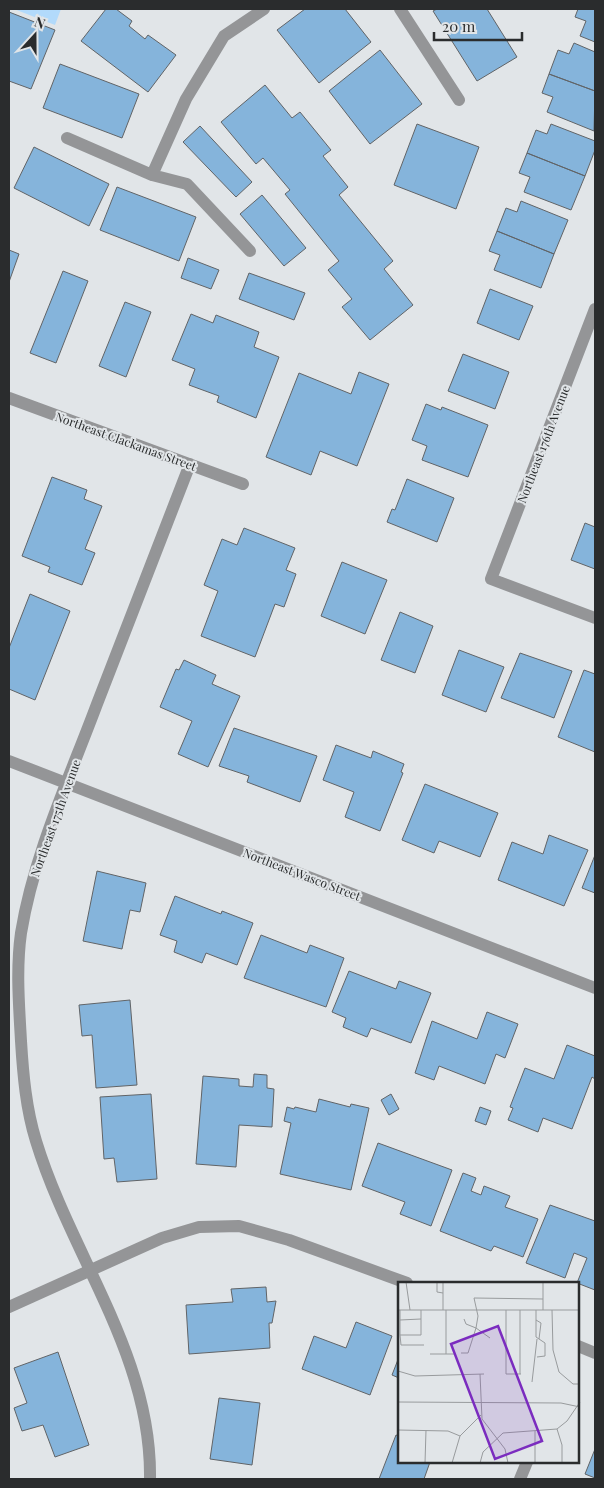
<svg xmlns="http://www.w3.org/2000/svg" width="604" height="1488" font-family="'Playfair Display',serif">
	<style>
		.green { fill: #b2dafb }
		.building { fill: #85b4db; stroke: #616467 }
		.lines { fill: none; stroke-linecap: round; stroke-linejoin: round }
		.service { stroke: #949597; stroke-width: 12 }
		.minor { stroke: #949597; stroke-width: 12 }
		.labels { text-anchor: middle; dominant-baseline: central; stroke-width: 4; stroke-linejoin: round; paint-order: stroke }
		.street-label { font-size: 12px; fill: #2a2c2d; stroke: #e1e5e8 }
		.inset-road { fill: none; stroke: #989b9d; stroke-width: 1 }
		.view { fill: #7b2cbf; fill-opacity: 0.15; stroke: #7b2cbf; stroke-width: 2.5 }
		.inset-edge { fill: none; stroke: #2a2c2d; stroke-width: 2.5 }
	</style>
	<rect width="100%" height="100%" fill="#e1e5e8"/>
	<path class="green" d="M14,9h47l-6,16z"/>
	<path class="building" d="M106,9h10l16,12 -3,5 16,13 3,-4 28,20 -28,37 -67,-51z
		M305,9h40l26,33 -52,41 -42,-53z
		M437,9h50l30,48 -40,24 -44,-70z
		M578,9h17v33l-15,-6 6,-15 -11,-4z
		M9,12l46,18 -24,59 -22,-8z
		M574,43l21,9v39l-46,-17 9,-24 11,4z
		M380,50l42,54 -52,40 -41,-53z
		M60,64l79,30 -17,44 -79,-30z
		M549,74l46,17 -1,40 -47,-19 6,-15 -11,-4z
		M265,85l27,33 8,-6 31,38 -8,6 25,31 -9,8 54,66 -9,8 29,36 -43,35 -28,-33 10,-8 -24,-29 11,-9 -54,-67 5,-4 -27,-32 -7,6 -35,-42z
		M417,124l62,23 -23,62 -62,-24z
		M551,124l44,17v9l-10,26 -58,-23 9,-23 11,4z
		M200,126l52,56 -16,15 -53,-55z
		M34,147l75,37 -20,42 -75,-38z
		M527,153l58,23 -14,34 -47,-18 6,-15 -11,-4z
		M117,187l79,30 -17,44 -79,-31z
		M262,195l44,53 -22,18 -44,-52z
		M521,201l47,19 -14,34 -57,-23 9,-23 11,4z
		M497,231l57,23 -13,34 -47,-18 6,-15 -11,-4z
		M9,250l10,4 -10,28z
		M188,258l31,12 -8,19 -30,-11z
		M63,271l25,10 -32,82 -26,-10z
		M249,273l56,20 -11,27 -55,-21z
		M490,289l43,17 -14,34 -42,-17z
		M125,302l26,10 -25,65 -27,-11z
		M191,314l22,9 3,-8 43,17 -5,15 25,10 -23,61 -39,-16 2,-6 -30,-11 6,-16 -23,-9z
		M463,354l46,18 -14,37 -47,-18z
		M359,372l30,12 -32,82 -37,-15 -9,24 -45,-18 33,-84 52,21z
		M426,404l15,6 1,-3 46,18 -20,52 -46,-17 5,-14 -15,-6z
		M52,477l35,13 -3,9 18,7 -17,43 10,4 -13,32 -34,-13 2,-5 -28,-11z
		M407,479l47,19 -17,44 -50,-20 5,-13 3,1z
		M585,523l10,4v42l-24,-9z
		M244,528l51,20 -9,22 10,4 -12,33 -9,-3 -20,53 -54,-21 17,-45 -14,-6 18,-46 15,6z
		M342,562l45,18 -22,54 -44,-18z
		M30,594l40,17 -35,89 -26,-11v-41z
		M400,612l33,14 -18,47 -34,-13z
		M459,650l45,17 -18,45 -44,-17z
		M520,653l52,18 -18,47 -53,-20z
		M184,660l32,15 -4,9 28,12 -32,71 -30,-13 14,-33 -32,-14 16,-38 3,1z
		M584,670l11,4v78l-37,-15z
		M234,728l83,28 -17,46 -53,-20 2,-6 -30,-10z
		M336,745l35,13 2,-7 31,13 -3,8 2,1 -23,58 -35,-14 9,-25 -31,-12z
		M425,784l73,29 -18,44 -41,-16 -5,12 -32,-13z
		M549,835l39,15 -24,56 -66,-26 14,-38 31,12z
		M595,855v38l-13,-5z
		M97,871l49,12 -6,29 -10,-2 -8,39 -39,-8z
		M175,896l46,18 1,-3 31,12 -16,42 -31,-12 -4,10 -28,-11 3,-11 -17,-6z
		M261,935l46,18 3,-8 34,13 -18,49 -82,-29z
		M349,971l47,18 3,-8 32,12 -20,50 -40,-15 -4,9 -24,-10 3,-9 -14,-6z
		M130,1000l7,85 -41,3 -4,-53 -10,1 -3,-31z
		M487,1012l31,12 -13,34 -9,-4 -11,30 -46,-18 -5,14 -19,-7 17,-52 45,18z
		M567,1045l28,11v23l-3,-2 -20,52 -29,-11 -5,14 -30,-12 5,-12 -3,-1 15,-39 29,11z
		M254,1074l13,1v13l7,1 -2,38 -33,-2 -3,42 -40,-3 7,-88 36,3v7l14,1z
		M151,1094l6,85 -40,3 -3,-24 -10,1 -4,-62z
		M391,1094l8,15 -10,6 -8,-15z
		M319,1099l31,8 1,-3 18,4 -18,82 -71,-16 11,-51 -7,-2 3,-14 7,2 1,-2 21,5z
		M480,1107l11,4 -5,14 -11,-4z
		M378,1143l74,27 -21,56 -31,-12 5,-12 -43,-16z
		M463,1173l13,5 -5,13 10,4 3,-9 26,10 -5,11 33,12 -15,38 -29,-11 -3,5 -51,-20z
		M550,1205l45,16v69l-18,-7 10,-25 -13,-5 -9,25 -39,-15z
		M266,1287l1,15 9,-1 -4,22h-3l1,25 -81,6 -3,-49 47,-3 -2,-13z
		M356,1322l36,14 -22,59 -68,-26 12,-33 32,12z
		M58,1352l31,93 -34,12 -12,-32 -21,6 -8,-23 13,-5 -13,-35z
		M399,1357v21l-7,-3z
		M219,1398l41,5 -8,62 -42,-6z
		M396,1435l3,1v26h31l-6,17h-45z
		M595,1449v29l-10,-4z"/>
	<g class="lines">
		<path class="service" d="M400,9l59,91
			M67,138l85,37 34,-76 38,-63 40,-27
			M152,175l35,9 63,67"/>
		<path class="minor" d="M595,309l-104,270 104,39
			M9,398l234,86
			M9,761l586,227
			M9,1307l153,-69 37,-11 40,-1 50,14 118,43
			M578,1346l17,7
			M150,1479c2,-124 -79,-223 -114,-338 -10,-32 -13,-67 -15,-100 -2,-36 -5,-72 0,-108 13,-79 48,-154 76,-229 31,-80 62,-160 93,-240
			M520,1479l7,-17"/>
	</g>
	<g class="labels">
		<g class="street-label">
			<text transform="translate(126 441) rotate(20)">Northeast Clackamas Street</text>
			<text transform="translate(543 444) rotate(-69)">Northeast 176th Avenue</text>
			<text transform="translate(55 818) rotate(-70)">Northeast 175th Avenue</text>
			<text transform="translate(302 874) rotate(21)">Northeast Wasco Street</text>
		</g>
	</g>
	<g transform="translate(398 1282)">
		<rect width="181" height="181" fill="#e1e5e8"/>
		<path class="inset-road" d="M8,0l4,28M39,0v10l6,1M145,17v-17M0,28h182M2,28v25h21v-25M45,28v-28M108,28v64h15M138,28v27l3,2 2,-16 -5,-3M154,28l1,40 6,22 14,12h7M2,38l21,-1M2,53l1,10h23M92,56l-14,-10 2,-12 -4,-18 69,1v11M63,71h7l8,-25 -10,-4 -2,-5M32,72h25M48,72v-44M139,75l8,-1v-13l-6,-4M0,89l17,5 69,-2M82,92l2,45 23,30 3,14M122,92v-64M134,100l5,-43M0,120l163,1 19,4M159,147l5,16v18M0,148l50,1 12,5M137,149v32M27,181l1,-33M54,181l8,-27 21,-21M82,181l3,-11 20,-19 54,-4 10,-8 13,-19"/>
		<path class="view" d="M100,44l44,115 -47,18 -44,-115z"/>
		<rect width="181" height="181" class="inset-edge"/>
	</g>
	<rect width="604" height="1488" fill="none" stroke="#2a2c2d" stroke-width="20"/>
	<g transform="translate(35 35) rotate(21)" stroke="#e1e5e8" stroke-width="4" paint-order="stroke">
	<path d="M0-4L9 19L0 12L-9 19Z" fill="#2a2c2d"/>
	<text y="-8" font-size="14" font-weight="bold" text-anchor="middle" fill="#2a2c2d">N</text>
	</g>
	<path d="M434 32v8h88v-8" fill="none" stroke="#2a2c2d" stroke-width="2.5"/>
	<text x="442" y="32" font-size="15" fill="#2a2c2d" stroke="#e1e5e8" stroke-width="4" paint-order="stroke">20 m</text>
</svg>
